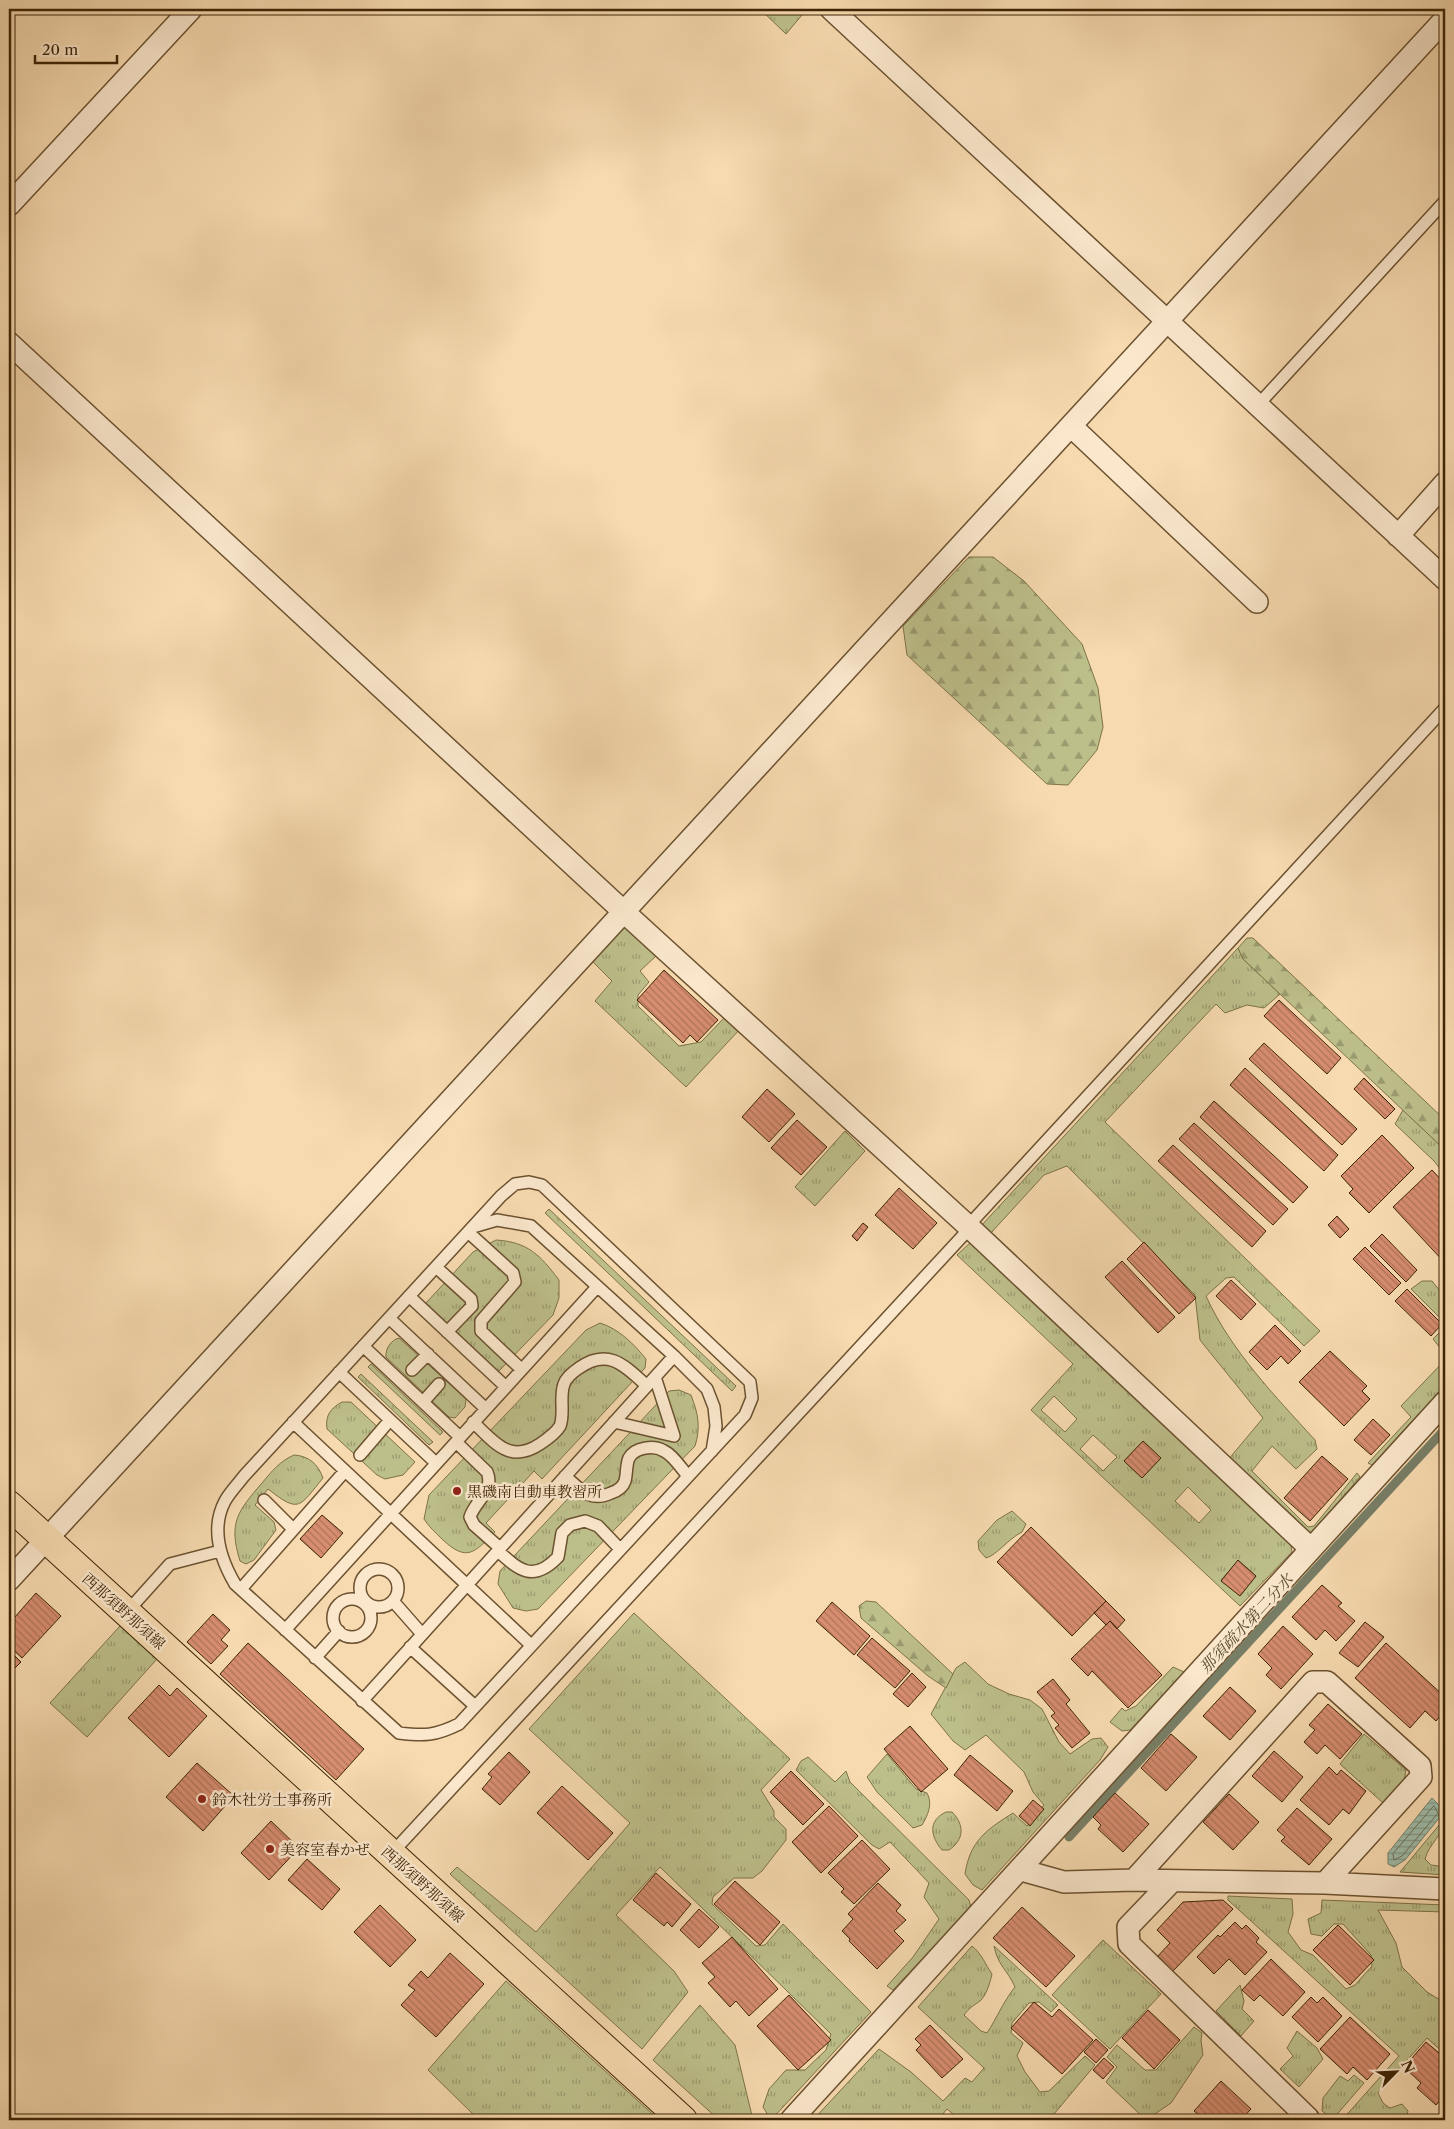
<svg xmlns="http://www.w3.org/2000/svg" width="1454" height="2129" font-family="'Libre Caslon Text','Noto Serif JP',serif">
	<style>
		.grass { fill: url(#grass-tufts); stroke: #7e7248; fill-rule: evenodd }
		.forest { fill: url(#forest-firs); stroke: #7e7248 }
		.water { fill: url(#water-rules); stroke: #787f67 }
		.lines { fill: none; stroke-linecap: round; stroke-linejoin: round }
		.shore { stroke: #6e7057; stroke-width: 1 }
		.stream { stroke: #787f67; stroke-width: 9 }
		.building { fill: url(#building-back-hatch); stroke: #3e2506 }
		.lane-casing { stroke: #6c5230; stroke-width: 14 }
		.street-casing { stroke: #6c5230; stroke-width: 24 }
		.primary-casing { stroke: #3e2506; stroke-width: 30 }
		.lane { stroke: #fae7cc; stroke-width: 11 }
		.street { stroke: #fae7cc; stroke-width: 21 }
		.primary { stroke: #f7dab0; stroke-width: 28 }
		.poi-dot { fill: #8f2418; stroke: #fae7cc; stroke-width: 2 }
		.labels { text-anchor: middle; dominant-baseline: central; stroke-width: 5; stroke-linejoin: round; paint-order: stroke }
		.poi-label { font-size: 15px; fill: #3e2506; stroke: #fae7cc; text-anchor: start }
		.street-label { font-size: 15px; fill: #3e2506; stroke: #fae7cc }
		.water-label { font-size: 16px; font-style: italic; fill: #564a2e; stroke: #fae7cc }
	</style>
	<defs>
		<pattern id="grass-tufts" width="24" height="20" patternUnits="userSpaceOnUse" patternTransform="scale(1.25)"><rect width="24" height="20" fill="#bdbf8b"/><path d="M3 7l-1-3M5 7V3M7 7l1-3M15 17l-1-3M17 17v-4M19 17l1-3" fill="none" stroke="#9b9b70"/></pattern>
		<pattern id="forest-firs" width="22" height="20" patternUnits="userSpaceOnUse" patternTransform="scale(1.25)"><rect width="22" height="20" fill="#bdbf8b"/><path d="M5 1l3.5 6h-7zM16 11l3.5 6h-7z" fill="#9b9b70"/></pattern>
		<pattern id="water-rules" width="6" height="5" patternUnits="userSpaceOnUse" patternTransform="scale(1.25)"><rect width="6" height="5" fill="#9ebba8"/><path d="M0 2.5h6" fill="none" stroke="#829887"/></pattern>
		<pattern id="building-back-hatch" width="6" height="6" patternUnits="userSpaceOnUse" patternTransform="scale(1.25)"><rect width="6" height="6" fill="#d78d70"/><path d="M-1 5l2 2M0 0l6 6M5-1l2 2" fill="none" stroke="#b0735a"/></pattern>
	</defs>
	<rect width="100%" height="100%" fill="#f7dab0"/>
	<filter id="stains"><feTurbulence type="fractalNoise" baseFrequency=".004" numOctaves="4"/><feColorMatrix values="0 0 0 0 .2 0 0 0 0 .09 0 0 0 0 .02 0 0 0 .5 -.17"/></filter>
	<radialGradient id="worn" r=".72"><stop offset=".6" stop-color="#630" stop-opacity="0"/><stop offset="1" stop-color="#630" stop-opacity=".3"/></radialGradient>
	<path class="grass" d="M760,9h47l-21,25z
		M624,923l32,33 -16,15 9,11 -11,13v11l41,40 22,-4 24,-25 16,11 -55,59 -91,-86 17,-20 -21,-21z
		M1238,948l5,11 37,35 -16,14 -17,-3 -22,8 -9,-9 -111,118 215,209 -16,15 -70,-69 -8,1 -20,18c25,55 69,100 109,144l2,9 -21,20 -24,-23 -20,25 56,56 6,-1 43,-53 3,4 -48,55 -4,1 -80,-73 35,-42 -63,-78 -5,-45 -128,-129 -23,9 -54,59 -10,-7z
		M1403,1110l42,40v25l-11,-14 -39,-37z
		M845,1131l20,20 -50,55 -20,-19z
		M549,1209l187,177 -4,5 -187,-178z
		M496,1240c32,2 44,15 63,40v18l-6,17 -55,57 -72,-69 47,-51z
		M971,1242l319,298 2,12 -52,54 -209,-196 42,-46 -116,-109zM1054,1396l23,23 -12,13 -24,-22zM1093,1435l24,22 -14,14 -23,-22zM1143,1441l18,17 -19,20 -18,-17zM1188,1487l23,23 -12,13 -24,-22zM1238,1561l18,15 -16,20 -19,-16z
		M1422,1281h10l13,16v57l-12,-15 9,-9v-10l-31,-31z
		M600,1323c19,6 34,21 46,36l-1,9 -103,111 -8,-8 -48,52 9,9c-21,21 -28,30 -52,8 -7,-7 -14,-13 -19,-21l5,-24 157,-165z
		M399,1338l67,61 -1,8 -10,11 -6,-1 -63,-60c-1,-8 5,-17 13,-19z
		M1445,1360v25l-73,80 -4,-2 43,-46 -10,-11z
		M371,1364l72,68 -3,3 -72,-68z
		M361,1374l72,68 -4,3 -71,-68z
		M679,1390l12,5c7,18 10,32 4,51l-157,163 -12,2 -13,-3 -15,-24 2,-13 169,-180z
		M342,1402h9l64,60 -12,13 -18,4 -8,-4 -50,-46c-2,-14 4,-21 15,-27z
		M294,1455c15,1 24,9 29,23 -24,29 -23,36 -55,11l-13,16 19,17 2,8 -22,30 -8,4 -6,-3c-12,-39 -2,-50 22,-78 10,-12 18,-22 32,-28z
		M1012,1511l14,13 -4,8c-14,7 -25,23 -36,26l-7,-8 -1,-9 19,-21z
		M634,1613l156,146 -29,31 13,21v6l12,12v11l-24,31 -9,7h-19l-21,19 -1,7 44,42 9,-1 18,-21 88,88 -100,108 -8,-13 6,-18 17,-19h19l21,-20 5,-16 -171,-167 -44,48 58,56 14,21 -46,57 -192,-175 7,-7 79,65 94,-109 -101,-94z
		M120,1626l37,33 -70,78 -37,-34z
		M965,1662l23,22 21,10 21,6 12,9 17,33 11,12 22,-15 9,-1 7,9 -8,13 -118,130 -9,-5 -8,-11c5,-33 21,-44 48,-61l14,13 17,-21 -11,-13 -9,-20 -38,-37 -21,15 -12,-9 -22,-27 25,-46z
		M1173,1667l11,5 -54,58 -8,1 -12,-9 12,-14 3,3 11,-5z
		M1364,1734l42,36 -2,11 -21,22 -43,-39z
		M887,1754l29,35 11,4c6,11 1,22 -5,32l-9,3 -36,-36 -10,-15z
		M808,1757l27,25 11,-11 4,11 119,118 2,7 -78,83 -6,-4 26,-29 26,-38 -15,-22 5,-14 -39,-41 -11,7 -7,-4 -76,-75 5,-9z
		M946,1812h6c13,13 12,28 -3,38h-7c-11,-13 -15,-29 4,-38z
		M1445,1818c0,16 -16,25 -20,41l6,6 14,2v8l-45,-3z
		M1228,1896l64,3 1,15 -5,18 13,18 12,5 33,34 9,-4 17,-19 -1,-11 -28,-31h-9l-12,12 -11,-2 -3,-15 13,-6 1,-13 123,5v7l-67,-2 18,33 6,24 25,25 18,11v51l-18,-16 -49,55 5,10 7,5 12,-4 6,7 -2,9h-64l57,-64 -171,-156z
		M1103,1940l58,54 -51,55 -58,-54z
		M972,1946c10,8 13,18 20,28 -2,9 -6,22 -12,27 -7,5 -11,7 -16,14l17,16 6,2c10,-15 16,-31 28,-46 -8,-18 -17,-21 -21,-41l64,59 -7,7 -12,-10 -10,1 -17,20 -1,10 12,10 -6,13 8,16 15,20 9,-1 36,-35 10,9 -46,55h-89l-13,-11 -9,11h-125l66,-71 32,23 32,29 22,-23 7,4 12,-14 -66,-61z
		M506,1981l153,139h-180l-51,-50z
		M1240,1985l4,16 -2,8 12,12 -13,15 -25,-25z
		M700,2005l35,40 18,75h-34l-66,-60z
		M1194,2027l8,6 -1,7 2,15 -32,48 -25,17 -40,-38 11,-15 -10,-10 10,-12 28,25h11z
		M1297,2031l20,17 6,11 -24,28 -19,-18 13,-13 -6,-8z
		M1354,2075l10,8 -31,36 -11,-8 1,-13 17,-22 8,5z"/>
	<path class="forest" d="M969,557h24l31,24 58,63 16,44 5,39 -6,23 -29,35 -21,-1 -140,-129 -4,-29z
		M1247,938h6l192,182v30l-202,-191 -5,-11z
		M866,1601l10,1 77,72 -7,14 -18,-12 -67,-58 -2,-12z"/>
	<path class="water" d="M1432,1798l13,13 -40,49 -11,7 -6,-3v-11z"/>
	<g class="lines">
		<path class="shore" d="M1434,1806l4,7 -36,43 -8,4 -1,-6z"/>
		<path class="stream" d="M1069,1837l376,-408"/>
	</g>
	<path class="building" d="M664,970l54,50 -21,22 -7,-7 -7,8 -46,-43z
		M1279,1000l62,58 -14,16 -63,-58z
		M1264,1043l93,86 -15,16 -93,-86z
		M1245,1068l93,87 -14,16 -94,-86z
		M1364,1078l31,31 -10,10 -31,-30z
		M767,1089l28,25 -26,28 -27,-25z
		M1214,1101l94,86 -15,16 -93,-86z
		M797,1120l30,27 -26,28 -30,-27z
		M1194,1123l94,86 -15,16 -94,-86z
		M1382,1135l32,33 -45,45 -20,-20 4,-4 -12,-13z
		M1173,1145l93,86 -14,16 -94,-86z
		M1432,1170l13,14v13l-5,5 5,5v56l-52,-56z
		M899,1188l38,35 -24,26 -38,-34z
		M1337,1216l12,13 -9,9 -12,-13z
		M863,1223l5,4 -11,14 -5,-5z
		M1382,1234l35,36 -11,12 -36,-36z
		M1144,1242l52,56 -17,16 -52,-55z
		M1365,1247l36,36 -12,12 -36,-36z
		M1122,1261l53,56 -17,16 -53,-56z
		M1231,1280l25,24 -15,16 -25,-24z
		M1407,1289l35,35 -11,12 -36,-35z
		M1275,1325l26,26 -13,13 -7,-8 -14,14 -18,-18z
		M1330,1351l37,35 -5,5 8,8 -26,27 -45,-44z
		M1373,1419l17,16 -19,20 -17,-15z
		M1143,1441l18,17 -19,20 -18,-17z
		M1322,1456l26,23 -38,42 -26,-23z
		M322,1515l21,18 -22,25 -21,-19z
		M1031,1527l75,74 -34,35 -75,-74z
		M1238,1560l18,16 -16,20 -19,-15z
		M1322,1585l20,18 -4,3 17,15 -19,20 -11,-11 -9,10 -24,-23z
		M36,1593l25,23 -39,42 -13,-12v-33l5,5z
		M1106,1601l19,19 -8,9 -7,-8 -4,4 -12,-12z
		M832,1602l38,34 -16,19 -38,-34z
		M213,1614l17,16 -9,10 7,6 -17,18 -24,-22z
		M1110,1621l52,54 -34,33 -36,-37 -4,5 -17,-17z
		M1365,1622l19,15 -26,30 -19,-14z
		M1283,1626l30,28 -32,35 -15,-14 6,-7 -14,-14z
		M872,1638l38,33 -15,17 -38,-33z
		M248,1643l116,106 -28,31 -116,-106z
		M1386,1643l59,54v13l-9,11 -11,-10 -15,17 -55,-50z
		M9,1650l12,12 -10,10 -2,-2z
		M912,1673l14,14 -18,20 -15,-13z
		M1053,1679l17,21 -4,4 24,29 -18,15 -17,-20 4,-3 -8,-9 4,-3 -18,-21z
		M159,1685l11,11 7,-8 30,28 -38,41 -41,-39z
		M1230,1687l26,24 -26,29 -27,-24z
		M1328,1704l34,30 -22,25 -15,-14 -8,9 -13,-12 11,-12 -6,-5z
		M910,1726l38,43 -27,23 -37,-43z
		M1171,1734l26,23 -31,34 -25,-23z
		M1274,1751l29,26 -21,25 -30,-26z
		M509,1752l21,20 -30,33 -18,-16 10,-12 -4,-3z
		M970,1755l43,36 -16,20 -43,-36z
		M197,1763l37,33 -31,35 -37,-34z
		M1329,1767l8,8 4,-5 25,21 -17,23 -6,-5 -14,16 -29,-25z
		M791,1771l33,33 -21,21 -33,-33z
		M562,1786l51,47 -25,27 -51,-47z
		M1115,1793l34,31 -26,28 -25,-23 3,-4 -8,-8z
		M1229,1794l30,28 -26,28 -30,-28z
		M1033,1800l11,9 -14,17 -11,-10z
		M829,1806l29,30 -37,37 -29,-31z
		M1297,1808l35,31 -23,26 -28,-24 4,-4 -8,-7z
		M271,1821l28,27 -30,32 -28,-27z
		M862,1840l28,29 -36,35 -13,-12 3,-3 -16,-16z
		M307,1859l33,30 -18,21 -34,-30z
		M656,1873l35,31 -19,23 -5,-5 -3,4 -31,-26z
		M735,1881l45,41 -20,23 -46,-41z
		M878,1883l23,22 -5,6 10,9 -12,11 10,10 -27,28 -28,-28 1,-2 -8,-8 11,-12 -5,-5z
		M1223,1900l10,9 -60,62 -15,-15 12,-13 -13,-13 26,-28z
		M380,1905l36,35 -26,27 -36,-35z
		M1022,1907l53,49 -29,31 -53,-49z
		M699,1909l20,18 -20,21 -19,-18z
		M1235,1922l7,7 4,-4 13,13 -3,4 11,10 -22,23 -16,-16 -15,15 -17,-17 21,-22 2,2z
		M1338,1925l36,35 -24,25 -37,-35z
		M732,1937l46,52 -29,27 -13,-15 -6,6 -22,-24 7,-6 -13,-14z
		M450,1953l34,31 -48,53 -35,-32 14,-15 -7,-5 13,-14 7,7z
		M1271,1959l34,33 -22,24 -23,-21 -6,6 -12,-11z
		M789,1995l42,45 -33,30 -41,-44z
		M1311,1997l6,6 6,-6 19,19 -24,26 -26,-25z
		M1034,2002l18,15 7,-8 34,31 -31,34 -51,-46z
		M1148,2010l32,30 -26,29 -32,-31z
		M1350,2017l40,37 -23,26 -14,-13 -6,7 -27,-25z
		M930,2025l33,34 -21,19 -26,-28 5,-5 -6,-6z
		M1096,2039l12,11 -12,13 -12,-11z
		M1426,2042l19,16v36l-9,11 -19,-17 4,-5 -17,-16z
		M1104,2058l10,9 -11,12 -10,-9z
		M1221,2081l30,28 -10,11h-37l-10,-9z"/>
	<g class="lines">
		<defs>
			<path id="lane" d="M1258,405l187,-204
				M529,1182l13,3 208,197 2,16 -7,17 -286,309c-24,12 -35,12 -60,9l-164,-149c-14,-24 -25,-55 -10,-83 5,-9 13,-17 19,-25l257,-280 14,-12z
				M968,1226l477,-518
				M473,1227l24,-7 34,6 143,130 33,33 7,18 2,19 -4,25
				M468,1232l45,41 2,9 -34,39v10l40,38
				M436,1267l35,32 1,7 -25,26
				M409,1296l97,91
				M389,1318l97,91
				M363,1346l97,91
				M412,1370l16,-16
				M339,1372l97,91
				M423,1402l16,-18
				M293,1422l238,223
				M473,1422c22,21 37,42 67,22 6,-4 16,-11 20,-18 5,-12 -1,-29 4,-42 2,-6 9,-12 15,-16 29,-21 46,-2 68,18
				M614,1422l60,14 -19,-59
				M456,1442l31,30c8,18 -12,29 -17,45l4,8 26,23
				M360,1455l30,-35
				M565,1476c15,13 25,27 46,17 6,-2 12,-6 14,-12 2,-7 1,-17 4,-23 6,-11 25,-13 35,-7 9,4 17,17 24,25
				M264,1500l29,29
				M498,1551c21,19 35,32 60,6l4,-24 8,-8 15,-4 13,5 22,23
				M360 1588a19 19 0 1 1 38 0a19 19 0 1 1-38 0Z
				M241,1589l104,-118
				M333 1618a19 19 0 1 1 38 0a19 19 0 1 1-38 0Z
				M393,1601l29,33
				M126,1613l44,-49 50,-13
				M285,1630l312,-343
				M410,1647l65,59
				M315,1658l24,-27
				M362,1701l312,-345
				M391,1854l579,-626"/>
			<path id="street" d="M831,9l614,570
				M9,205l182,-196
				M9,343l615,569 344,314 342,322
				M1071,426l186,176
				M1398,536l47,-53
				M9,1580l1436,-1561
				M1021,1870l43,12 70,-2 191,3 120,6
				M1134,1880l179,-198h14l93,84 1,11 -96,106
				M1172,1881l-44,46 1,17 179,174
				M791,2120l654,-718"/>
			<path id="primary" d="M9,1505l674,615"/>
		</defs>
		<use href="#lane" class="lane-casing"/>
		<use href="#street" class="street-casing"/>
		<use href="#primary" class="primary-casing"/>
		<use href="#lane" class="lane"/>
		<use href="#street" class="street"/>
		<use href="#primary" class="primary"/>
	</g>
	<g class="poi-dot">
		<circle cx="457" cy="1491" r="5"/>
		<circle cx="202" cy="1799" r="5"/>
		<circle cx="270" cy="1849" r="5"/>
	</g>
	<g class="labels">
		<g class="poi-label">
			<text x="467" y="1491">黒磯南自動車教習所</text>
			<text x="212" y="1799">鈴木社労士事務所</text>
			<text x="280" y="1849">美容室春かぜ</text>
		</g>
		<g class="street-label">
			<text transform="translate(124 1611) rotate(42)">西那須野那須線</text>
			<text transform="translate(423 1884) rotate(42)">西那須野那須線</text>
		</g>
		<g class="water-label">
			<text transform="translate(1246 1623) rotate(-47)">那須疏水第二分水</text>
		</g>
	</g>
	<rect width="1454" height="2129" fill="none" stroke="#f7dab0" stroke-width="30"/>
	<rect x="10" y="10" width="1434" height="2109" fill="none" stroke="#3e2506" stroke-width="2.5"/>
	<rect x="15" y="15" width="1424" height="2099" fill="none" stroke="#3e2506"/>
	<g transform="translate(1396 2072) rotate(66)" stroke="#fae7cc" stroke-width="4" paint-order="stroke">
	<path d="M0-4L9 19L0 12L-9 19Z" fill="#3e2506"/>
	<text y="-8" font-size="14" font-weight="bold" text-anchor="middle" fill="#3e2506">N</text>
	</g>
	<path d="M35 55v8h82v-8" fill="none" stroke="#3e2506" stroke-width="2.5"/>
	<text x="42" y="55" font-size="15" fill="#3e2506" stroke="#fae7cc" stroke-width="4" paint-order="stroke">20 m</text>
	<rect width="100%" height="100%" filter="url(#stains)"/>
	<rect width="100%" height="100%" fill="url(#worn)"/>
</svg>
